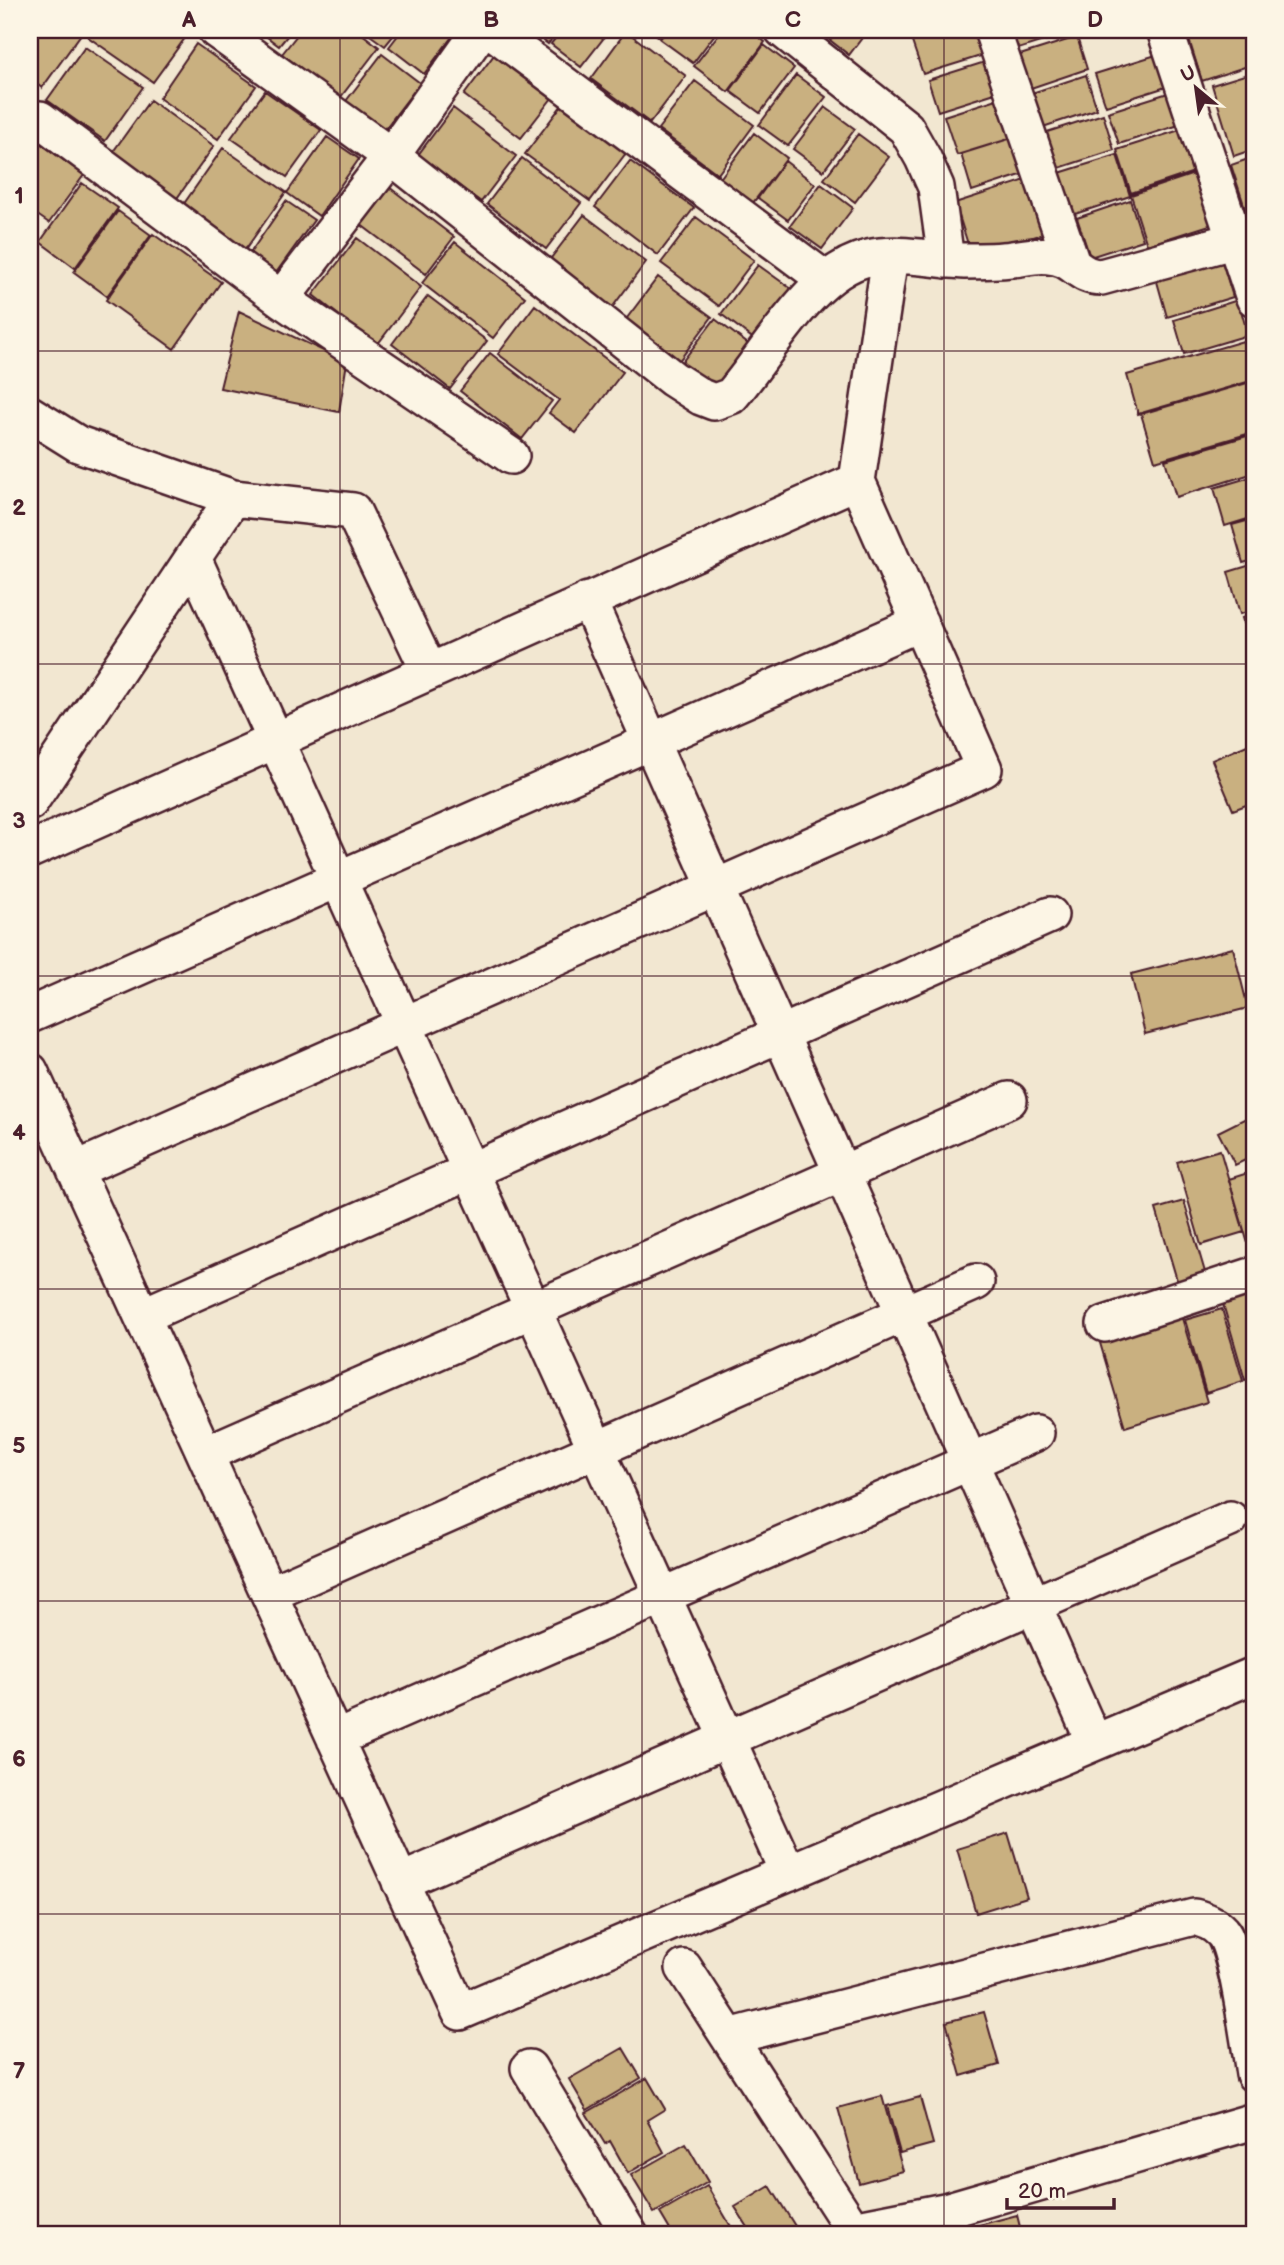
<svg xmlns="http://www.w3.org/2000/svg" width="1284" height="2265" font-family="'Balsamiq Sans',sans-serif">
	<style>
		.building { fill: #c9b080; stroke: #4a1f2b; stroke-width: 2 }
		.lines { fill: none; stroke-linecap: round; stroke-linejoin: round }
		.minor-casing { stroke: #4a1f2b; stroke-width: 40 }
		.minor { stroke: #fcf5e5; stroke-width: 35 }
		.grid { fill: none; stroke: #4a1f2b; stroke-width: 2; stroke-opacity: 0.55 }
		.neatline { fill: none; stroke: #4a1f2b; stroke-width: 2.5 }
		.grid-label { font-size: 23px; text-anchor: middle; font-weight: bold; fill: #4a1f2b }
	</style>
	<rect width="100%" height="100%" fill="#f2e7d1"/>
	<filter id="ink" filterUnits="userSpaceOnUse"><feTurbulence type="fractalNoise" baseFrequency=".0143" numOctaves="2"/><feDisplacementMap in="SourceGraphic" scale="14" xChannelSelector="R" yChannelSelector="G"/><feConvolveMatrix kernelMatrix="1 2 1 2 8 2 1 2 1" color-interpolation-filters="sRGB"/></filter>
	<g filter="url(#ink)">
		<path class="building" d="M30,30h44l7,4 -39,54 -12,-9z
			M93,30h79l13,8 -32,44 -65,-45z
			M258,30h34l-13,16z
			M301,30h56l22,17 -39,51 -58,-44z
			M363,30h35l-13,16z
			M402,30h55l-33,44 -35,-27z
			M529,30h30l-11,14z
			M562,30h48l-29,37 -30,-23z
			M650,30h15l-6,7z
			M667,30h51l-25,33 -33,-24z
			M722,30h28l15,12 -37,50 -34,-26z
			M817,30h51l-19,25z
			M908,30h71l8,24 -64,20z
			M1008,30h67v1l-60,19z
			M1186,30h61l7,22v12l-52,17z
			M626,31l60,45 -36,47 -59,-44z
			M1077,37l10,32 -59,20 -11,-33z
			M196,44l60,42 -38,53 -59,-41z
			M764,45l30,23 -34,45 -30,-22z
			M85,47l58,40 -38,54 -58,-41z
			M382,54l38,29 -39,51 -38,-29z
			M494,55l58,43 -31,40 -57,-43z
			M1156,55l10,32 -60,19 -11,-32z
			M985,62l10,31 -57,18 -10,-31z
			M1254,72v77l-20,7 -22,-71z
			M796,75l30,22 -38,49 -29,-21z
			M1086,75l11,34 -54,18 -11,-34z
			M695,81l59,44 -36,49 -60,-45z
			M265,91l56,39 -34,47 -56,-39z
			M1168,93l11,32 -60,19 -11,-32z
			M1000,98l12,40 -55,17 -13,-39z
			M150,100l64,46 -39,55 -65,-45z
			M562,105l64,48 -36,48 -65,-47z
			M825,107l30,22 -32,42 -30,-22z
			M453,108l63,48 -35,46 -63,-47z
			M1103,114l11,36 -58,19 -12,-36z
			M1183,129l14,42 -66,22 -14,-43z
			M754,133l33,25 -38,50 -33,-24z
			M858,134l31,23 -34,45 -31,-23z
			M30,136l54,39 -35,48 -19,-13z
			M327,137l32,22 -40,57 -32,-23z
			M1012,138l12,36 -52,17 -11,-37z
			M223,148l63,44 -41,58 -62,-45z
			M1117,155l13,41 -61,20 -13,-42z
			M1254,157v58l-6,2 -17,-52z
			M522,158l59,45 -35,46 -59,-45z
			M630,161l64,47 -36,47 -63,-48z
			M785,161l30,23 -27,36 -30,-22z
			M1197,173l16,51 -66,21 -16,-50z
			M1032,178l17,54 -77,25 -17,-54z
			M82,183l36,25 -43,60 -35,-26z
			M821,184l32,24 -31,41 -32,-23z
			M389,187l65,50 -28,37 -66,-50z
			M1130,200l13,40 -53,17 -13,-39z
			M286,201l28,19 -41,57 -27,-18z
			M118,211l33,24 -44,61 -33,-24z
			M584,215l62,47 -35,47 -63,-47z
			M696,217l58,43 -35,46 -58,-43z
			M153,234l68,48 -47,67 -68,-49z
			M357,238l64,49 -44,58 -64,-50z
			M455,242l70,55 -32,41 -71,-55z
			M1221,258l12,39 -66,20 -11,-39z
			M758,265l35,25 -38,50 -34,-26z
			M658,277l54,40 -34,45 -54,-40z
			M428,296l59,45 -37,48 -58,-45z
			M1238,300l10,35 -64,19 -10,-34z
			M535,305l88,67 -47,61 -27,-20 10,-13 -61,-46z
			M239,311l108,51 -8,50 -119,-24z
			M715,319l33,25 -35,47 -34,-25z
			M1243,341l11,39 -116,34 -11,-39z
			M490,353l62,48 -30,38 -62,-48z
			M1254,381v51l-99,29 -14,-47z
			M1254,434v39l-78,24 -11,-37z
			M1254,476v41l-29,9 -11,-38z
			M1254,519v41l-11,3 -11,-38z
			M1254,564v46l-14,4 -12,-42z
			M1254,614v45l-12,-41z
			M1254,742v60l-21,8 -21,-50z
			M1233,948l15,60 -103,26 -14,-60z
			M1254,1114v42l-19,9 -17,-33z
			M1220,1150l24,82 -43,13 -24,-83z
			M1254,1171v82l-3,1 -22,-75z
			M1184,1201l23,78 -28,8 -23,-78z
			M1254,1287v91l-9,2 -24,-83z
			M1222,1309l21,72 -37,12 -21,-73z
			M1182,1318l25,84 -82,25 -25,-84z
			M1008,1833l19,64 -51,16 -19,-64z
			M984,2012l15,53 -38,11 -15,-54z
			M623,2048l18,30 -54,32 -18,-31z
			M647,2078l18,31 -18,11 17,32 -36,21 -18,-32 -5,3 -19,-31z
			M882,2096l21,75 -44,12 -21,-75z
			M920,2097l13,47 -33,9 -13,-47z
			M686,2144l22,38 -54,31 -23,-38z
			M707,2186l29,49h-63l-13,-22z
			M770,2186l30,48 -2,1h-45l-18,-28z
			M1017,2215l5,20h-56l-2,-6z"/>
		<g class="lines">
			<defs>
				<path id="minor" d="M216,30l175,126 282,223 28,18 13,5 17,-6c37,-42 80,-125 137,-138 32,-7 64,2 96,3 16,0 32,0 48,-2 12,-1 25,-5 37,-3 26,2 28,21 52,21l153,-42
					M481,30l-90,126 -110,143 230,157
					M491,30l335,250
					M783,30l123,98 17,30 13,29 10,73
					M992,30l79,231
					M1165,30l89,268
					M40,119l241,180
					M30,414l48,30 155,54 120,13 76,160
					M857,481l33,-225
					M193,558l595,1315
					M588,600l506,1142
					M30,802l203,-304
					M30,850l827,-369 127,288 -909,401
					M30,1015l890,-392
					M30,1071l430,941 794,-337
					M142,1316l908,-401
					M1105,1324l149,-49
					M205,1454l804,-354
					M269,1594l707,-312
					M335,1739l701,-306
					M400,1882l830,-363
					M684,1968l169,261
					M729,2037l465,-120c11,3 20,6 28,15 14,14 28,117 32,142
					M529,2068l101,167
					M853,2235v-6l92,-18 309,-90"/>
			</defs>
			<use href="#minor" class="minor-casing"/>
			<use href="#minor" class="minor"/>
		</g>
	</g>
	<path class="grid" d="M340,30v2205M642,30v2205M944,30v2205M30,351h1224M30,664h1224M30,976h1224M30,1289h1224M30,1601h1224M30,1914h1224"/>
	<rect width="1284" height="2265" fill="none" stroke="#fcf5e5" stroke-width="77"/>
	<g transform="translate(1196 88) rotate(331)" stroke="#fcf5e5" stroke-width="5" paint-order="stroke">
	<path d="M0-5L12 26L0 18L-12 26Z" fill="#4a1f2b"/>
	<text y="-10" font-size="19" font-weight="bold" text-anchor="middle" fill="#4a1f2b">U</text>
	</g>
	<path d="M1007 2198v10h107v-10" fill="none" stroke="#4a1f2b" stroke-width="3.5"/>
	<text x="1018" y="2198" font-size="21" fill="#4a1f2b" stroke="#fcf5e5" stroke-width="5" paint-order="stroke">20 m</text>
	<rect x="38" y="38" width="1208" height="2188" class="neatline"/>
	<g class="grid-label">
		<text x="189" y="27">A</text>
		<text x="491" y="27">B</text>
		<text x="793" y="27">C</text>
		<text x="1095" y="27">D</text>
		<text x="19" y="203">1</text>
		<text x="19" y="515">2</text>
		<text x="19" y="828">3</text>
		<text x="19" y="1140">4</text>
		<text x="19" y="1453">5</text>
		<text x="19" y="1766">6</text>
		<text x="19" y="2078">7</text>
	</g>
</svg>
